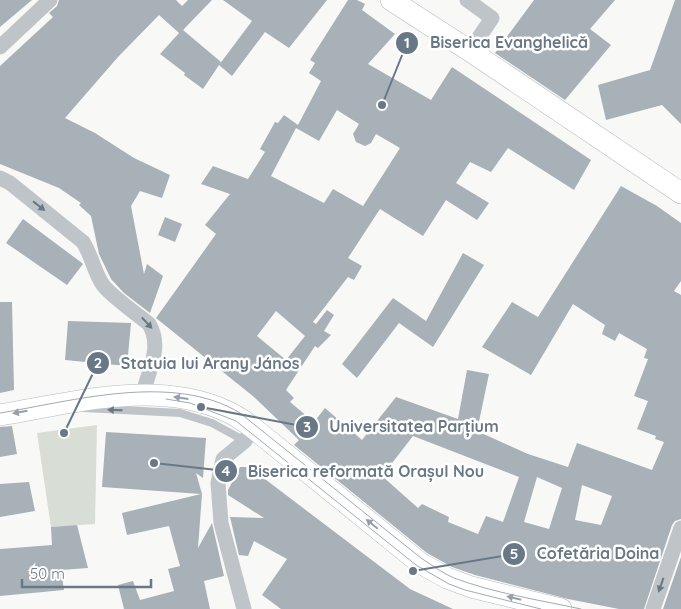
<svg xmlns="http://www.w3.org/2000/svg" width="681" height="609" font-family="Quicksand,sans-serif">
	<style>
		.green { fill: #d8ddd5 }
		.building { fill: #a8b1b7; fill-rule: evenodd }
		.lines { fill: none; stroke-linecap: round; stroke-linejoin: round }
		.secondary-casing { stroke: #b4b9be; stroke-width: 22 }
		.lane { stroke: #bfc4c8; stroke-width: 8 }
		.street { stroke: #bfc4c8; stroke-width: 15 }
		.secondary { stroke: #fff; stroke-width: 21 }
		.tram { stroke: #a3a9af; stroke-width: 1 }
		.oneway { fill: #687886 }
		.oneway2 { fill: #95a0aa }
		.leader { fill: none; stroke: #687886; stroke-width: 2 }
		.callout-dot { fill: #687886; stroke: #fff; stroke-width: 2 }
		.mark-label { font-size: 15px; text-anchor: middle; font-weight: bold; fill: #fff }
		.callout-label { font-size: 16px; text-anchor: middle; font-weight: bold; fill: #687886; stroke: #fff; stroke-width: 5; stroke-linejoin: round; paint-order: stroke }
	</style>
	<rect width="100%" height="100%" fill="#f8f8f6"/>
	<path class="green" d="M97,425l-2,99 -44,3 -14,-94z"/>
	<path class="building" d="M0,0h32l-32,27z
		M59,0h117l6,6 6,-6h24l-29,30 38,32 -2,3 33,-44 -29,-21h104l-38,48 -24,-16 -33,44 -13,-11 -16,24 -19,-14 1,-2 -25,-19 19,-21 -20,-18 -41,42 -53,61 30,15 39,25 36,17 -8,23 -22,-7 -9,15 13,68 3,-10 16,12 -13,37 -26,-20 -13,-14 -12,-25 -8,-38 -12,-11 2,-2 -22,-15 -59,-24v-98l53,-49 -4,-4 8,-7z
		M348,0h9l8,4 -3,6 33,24 -27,30 63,36 21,-33 139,93 -17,30 -66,-42 -17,24 -21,-10 -14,21 33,20 -12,17 -31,-20 -23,36 -43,-27 -32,49 14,8 -8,14 -6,-3 -35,45 3,2 11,-14 7,5 -10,16 7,4 -13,13 -3,-2 -29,44 8,8 -4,4 24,20 11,-14 37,32 34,-43 62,22 9,-49 22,4 -12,57 51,23 40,13 9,-24 75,27 12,-28 -9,-3 1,-3 -19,-7 11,-28 -14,-5 14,-37 -4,-1 3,-9 -28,-16 -4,8 -13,-7 3,-9 -32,-21 -42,71 -49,-28 30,-45 26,15 83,-131 36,20 24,17v58l-7,10 7,4v224l-6,2 -3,4 -28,84h-25l-51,-10 -93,-24 -23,-8 -25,-14 -133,-108 5,-5 -45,-43 -98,-79 60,-84 -11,-9 25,-31 -29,-10 12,-18 35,13 17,-27 -5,-3 15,-27 3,1 6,-8 14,10 23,-44 -12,-8 6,-10 -5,-3zM337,110l22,14 -6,10 3,8 9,4 6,-3 5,-9 24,14 -37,58 -30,-17 -9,14 -53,-27 25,-48 23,13zM276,311l29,25 -19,24 -29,-24zM413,436l106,41 -16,45 -17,-6 -8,18 -30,-12 1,-5 -27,-13 -4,4 -36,-32zM537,477l25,11 -13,41 -25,-7zM582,485l30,11 -11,29 -26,-5z
		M534,0h81l-25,29 21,16 -46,55 -70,-47z
		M675,0h6v124l-19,-19 -56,15 -8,-35 52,-15z
		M165,217l17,7 -7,18 -17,-7z
		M23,219l59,44 1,1 -16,21 -61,-42z
		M463,253l21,12 -51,82 -34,-24 -42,55 -15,-14 51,-66 33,23z
		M0,302h12l2,88 -14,3z
		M68,321l63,2 -4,43 -62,-6z
		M12,426l5,28 -17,3v-30z
		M106,432l100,6 -3,40 -7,-5 6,21 -4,54 14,-25 12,53 -20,5 6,28h-86l-6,-24 15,-4 7,19 34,-9 -6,-22 12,-3 -11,-40 -42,9 -5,-22 79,-19 -99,-7z
		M240,467h9l161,122 43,20h-172l-19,-14 25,-36 -33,-18 -6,15 -9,-1 -9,-38 34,1 -36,-23v-5z
		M29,482l6,29 -35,6v-33z
		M77,525l11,43 -27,2 3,20 -64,6v-47l52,-4 -1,-18z
		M681,557v52h-18z"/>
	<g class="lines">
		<defs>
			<path id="secondary" d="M391,0l79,51 211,142
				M0,415c72,-12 157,-36 226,-4 10,4 18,10 26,16l168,136 27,15 24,9 90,22"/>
		</defs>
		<use href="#secondary" class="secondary-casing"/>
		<path class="lane" d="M84,408l96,5 32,10 33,18"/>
		<path class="street" d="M467,0l25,18 -22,33
			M0,47l50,-47
			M0,178l10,5 73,59c9,14 11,30 20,43 9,12 33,28 46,39 14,23 -1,47 -6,70
			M244,609l-23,-86 -3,-40 5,-24 22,-18 7,-14
			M653,609l28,-81"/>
		<use href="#secondary" class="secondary"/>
		<path class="tram" d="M166,399l24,4 46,18 180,144 33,19 16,6 76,19
			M0,413c73,-12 173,-41 240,0l181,145c11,7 21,15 33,20 40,15 85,22 127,31"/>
	</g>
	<defs><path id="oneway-solid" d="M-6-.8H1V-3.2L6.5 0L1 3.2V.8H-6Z" transform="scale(1.25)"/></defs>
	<g class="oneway">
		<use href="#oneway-solid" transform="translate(39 206) rotate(38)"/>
		<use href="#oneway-solid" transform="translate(147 323) rotate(47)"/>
		<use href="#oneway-solid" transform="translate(115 410) rotate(-178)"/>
		<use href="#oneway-solid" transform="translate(661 585) rotate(109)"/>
	</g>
	<g class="oneway2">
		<use href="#oneway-solid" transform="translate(181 398) rotate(-172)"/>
		<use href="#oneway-solid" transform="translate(20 412) rotate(170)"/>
		<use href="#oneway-solid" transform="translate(372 524) rotate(-141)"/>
		<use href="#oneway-solid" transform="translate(514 598) rotate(-166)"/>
	</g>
	<path class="leader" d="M382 105L407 43M64 433L98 363M201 407L307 427M154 463L226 471M413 571L514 554"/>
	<g class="callout-dot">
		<circle cx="382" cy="105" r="5"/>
		<circle cx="64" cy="433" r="5"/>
		<circle cx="201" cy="407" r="5"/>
		<circle cx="154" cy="463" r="5"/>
		<circle cx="413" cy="571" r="5"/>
		<circle cx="407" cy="43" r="12"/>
		<circle cx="98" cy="363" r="12"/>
		<circle cx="307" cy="427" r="12"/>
		<circle cx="226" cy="471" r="12"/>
		<circle cx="514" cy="554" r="12"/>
	</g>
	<g class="mark-label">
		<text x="407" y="48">1</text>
		<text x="98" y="368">2</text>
		<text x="307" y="432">3</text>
		<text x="226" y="476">4</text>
		<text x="514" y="559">5</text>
	</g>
	<g class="callout-label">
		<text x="509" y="48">Biserica Evanghelică</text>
		<text x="210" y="369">Statuia lui Arany János</text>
		<text x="414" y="432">Universitatea Parțium</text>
		<text x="366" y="477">Biserica reformată Orașul Nou</text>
		<text x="598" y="559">Cofetăria Doina</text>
	</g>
	<path d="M22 579v8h129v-8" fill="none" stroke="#687886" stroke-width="2.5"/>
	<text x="30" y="579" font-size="15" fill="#687886" stroke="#ffffff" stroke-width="4" paint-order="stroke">50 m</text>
</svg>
